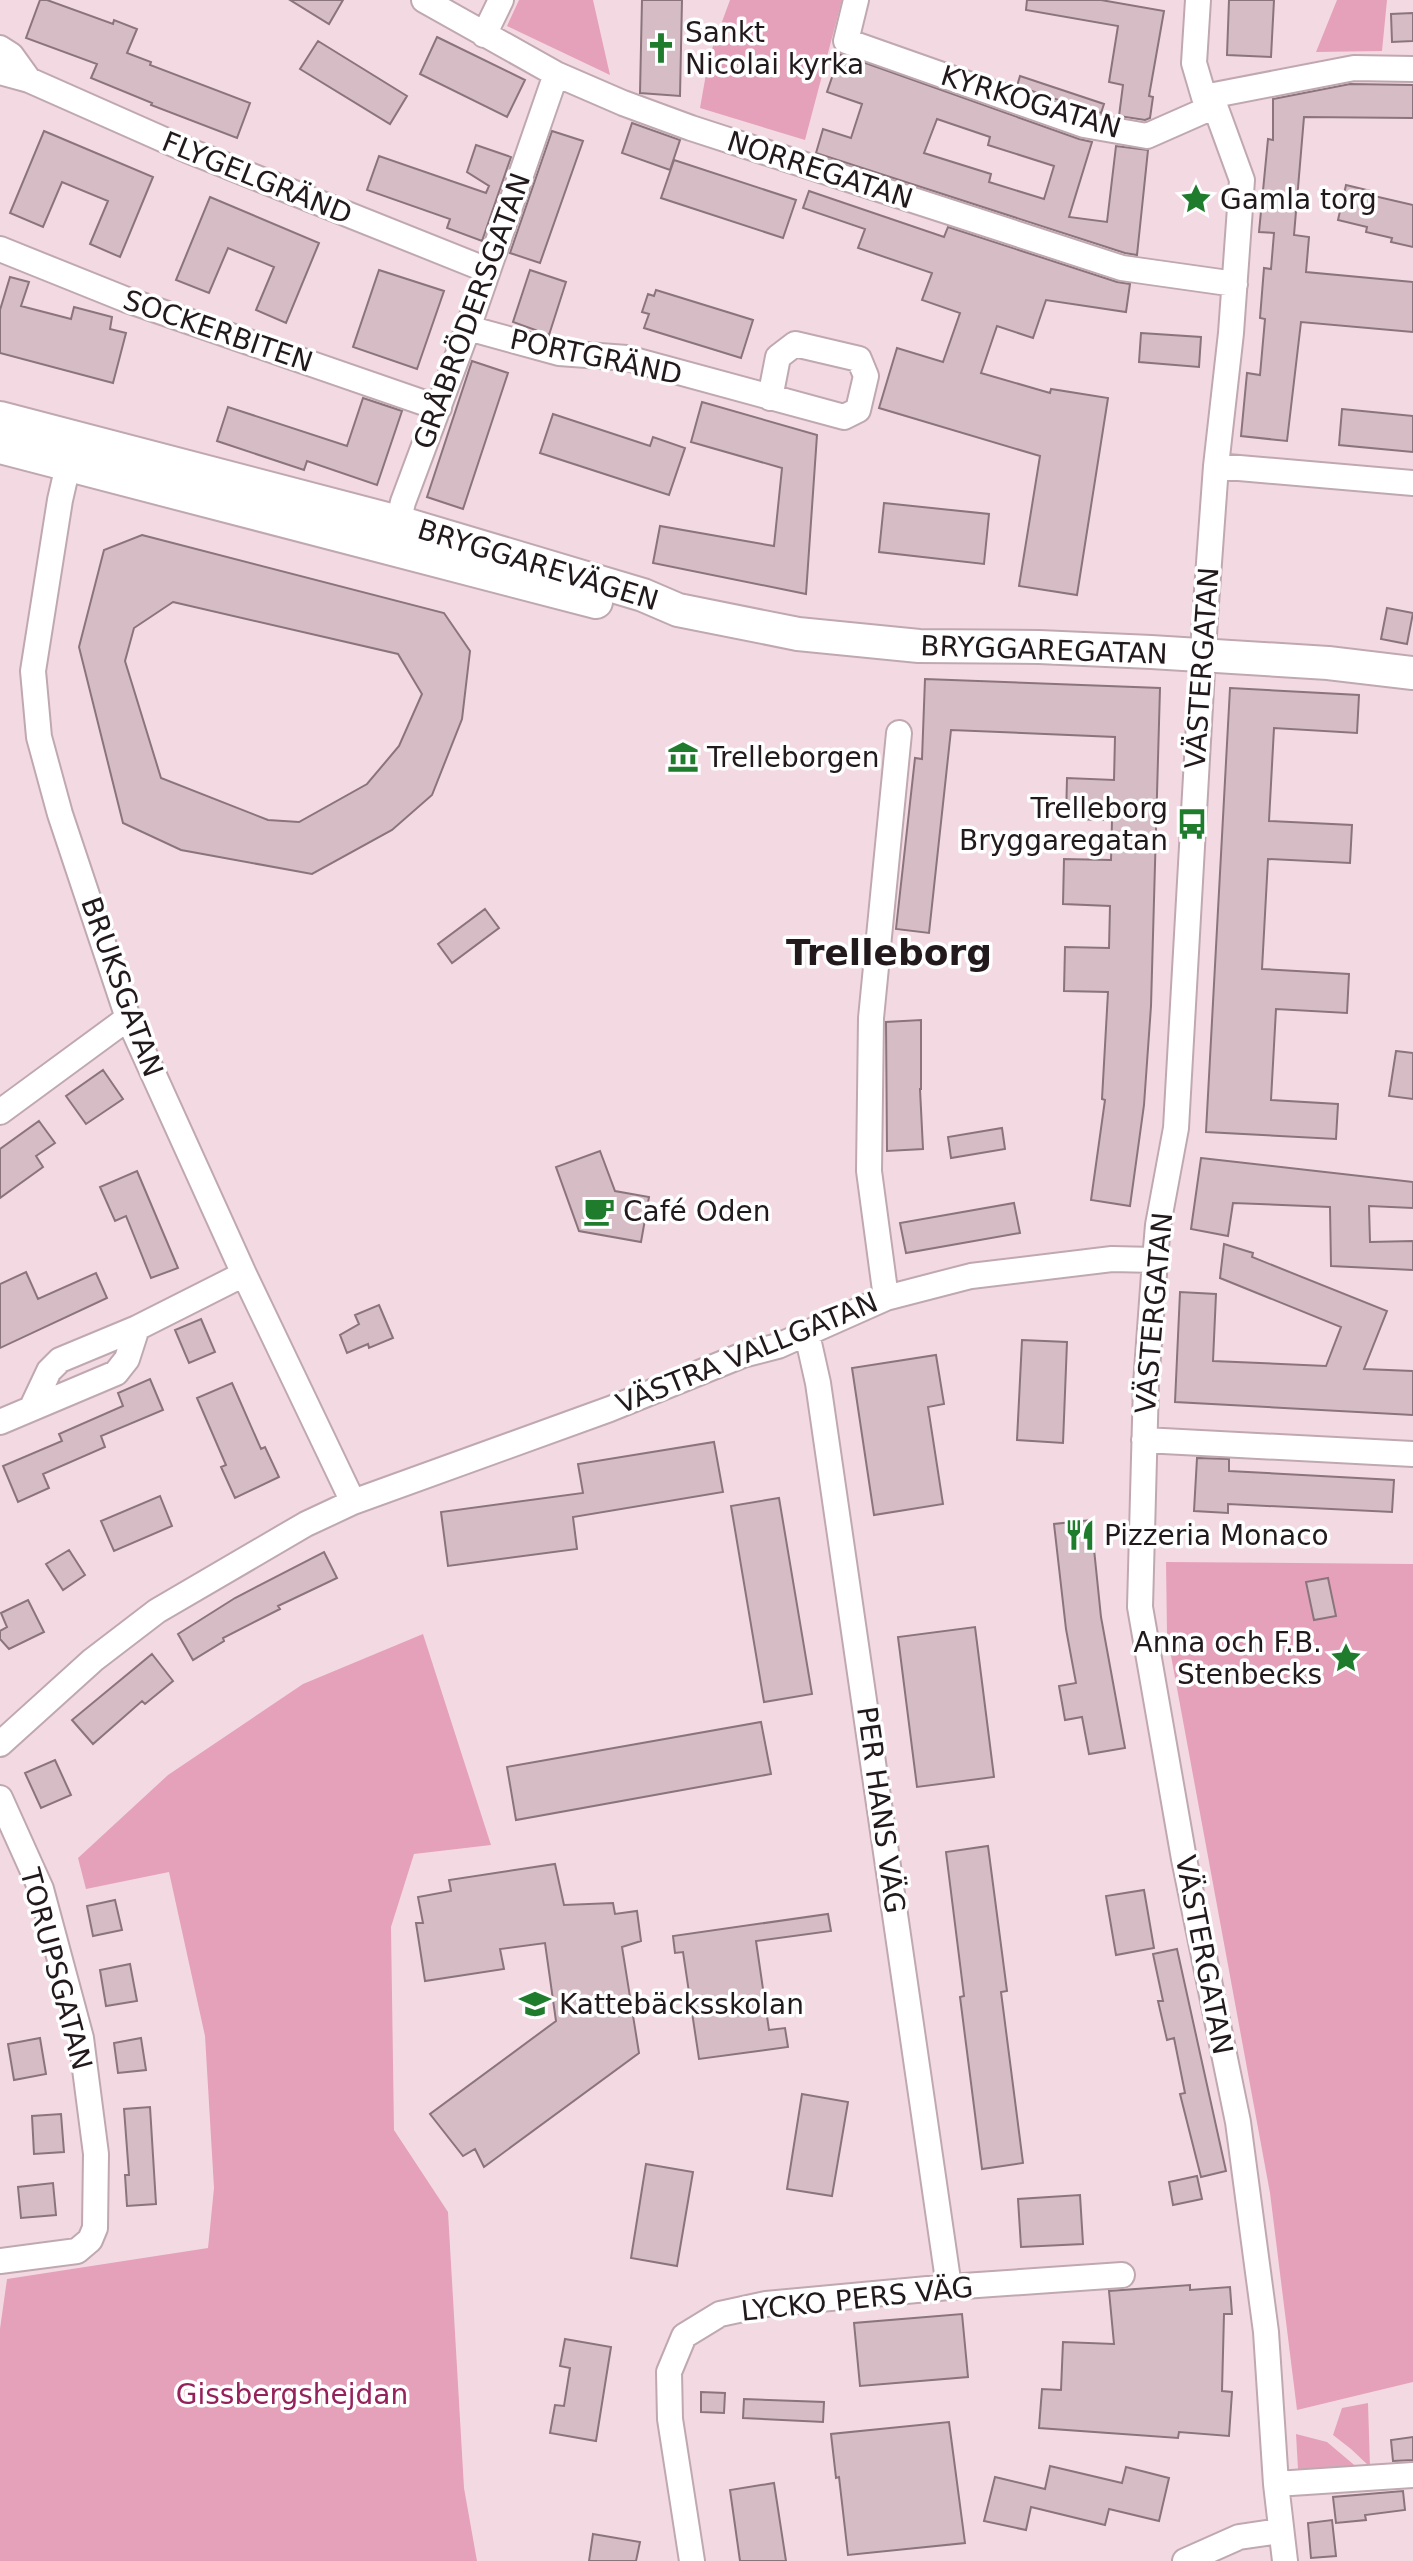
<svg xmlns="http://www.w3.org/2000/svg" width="1413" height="2561" font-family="'DejaVu Sans',sans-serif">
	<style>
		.green { fill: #e5a1ba }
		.building { fill: #d6bdc5; stroke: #8b747c; stroke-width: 2; fill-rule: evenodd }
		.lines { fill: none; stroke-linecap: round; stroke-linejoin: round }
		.minor-casing { stroke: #c0a8b1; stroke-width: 28 }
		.major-casing { stroke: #c0a8b1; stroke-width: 36 }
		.minor { stroke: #fff; stroke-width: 24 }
		.major { stroke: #fff; stroke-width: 32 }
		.labels { text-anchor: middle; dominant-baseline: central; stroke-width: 7; stroke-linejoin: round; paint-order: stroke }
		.poi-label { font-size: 28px; fill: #21191c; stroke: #fff; text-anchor: start }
		.street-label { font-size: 28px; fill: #21191c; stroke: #fff }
		.park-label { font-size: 28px; fill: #94215a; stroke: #fff }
		.district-label { font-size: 36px; font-weight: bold; fill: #21191c; stroke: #fff }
	</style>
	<rect width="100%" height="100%" fill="#f3dae2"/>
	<path class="green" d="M519,0h74l17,75 -103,-49z
		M730,0h112l-37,140 -105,-32 9,-51z
		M1337,0h50l-5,51 -66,1z
		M1166,1562l247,2v818l-116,28 -27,-217 -103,-559z
		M423,1634l68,211 -77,9 -23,73 3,203 54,82 16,276 13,73h-477v-232l7,-50 201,-31 6,-60 -9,-152 -36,-164 -83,17 -8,-31 90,-83 135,-91z
		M1368,2403l2,64 -19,-18 -18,-14 9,-27z
		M1296,2434l31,8 32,27h-61z"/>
	<path class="building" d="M40,0h7l66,24 1,-4 23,9 -10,24 24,9 -1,3 100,38 -13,35 -86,-33 1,-2 -61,-25 6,-14 -71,-26z
		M290,0h53l-14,24z
		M642,0h40l-2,96 -40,-3z
		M1027,0h74l63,11 -15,85 4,1 -3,21 -5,2 -26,-4 4,-31 -14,-3 9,-56 -92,-16z
		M1229,0h45l-3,57 -44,-2z
		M1413,13v28l-21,1 -1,-28z
		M437,37l88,43 -18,37 -87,-43z
		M318,41l89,55 -17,28 -90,-55z
		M840,54l239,85 13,3 -23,75 38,5 9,-76 32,4 -11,105 -12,-2 -309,-100 7,-24 28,9 11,-34 -35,-12zM937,119l53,18 -2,8 66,21 -10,33 -55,-17 2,-8 -67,-21z
		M1020,76l84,28 -3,9 -13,-3 -71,-24z
		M1350,84l63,1v33l-109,-1 -10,118 15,2 -3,35 107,10v50l-112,-10 -14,119 -46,-5 6,-63 13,2 5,-56 -5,-1 4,-50 7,1 3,-36 -15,-1 9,-93 5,1v-41z
		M632,123l48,17 -10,30 -48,-17z
		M44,131l109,46 -33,80 -30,-13 18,-43 -46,-19 -19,45 -33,-14z
		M552,131l31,10 -43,122 -30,-10z
		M476,145l35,12 -29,84 -35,-13 3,-9 -83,-29 12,-34 107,37 3,-7 -22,-14z
		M674,160l122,40 -13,38 -122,-40z
		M1346,185l29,7 -1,4 39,9v42l-22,-5 1,-4 -26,-6 1,-5 -29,-7z
		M809,191l135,46 4,-10 169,55 13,2 -4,28 -80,-12 -13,38 -36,-12 -16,47 69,20 1,-4 57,9 -31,197 -58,-9 21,-130 -161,-48 18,-60 46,14 17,-49 -38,-13 10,-27 -74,-25 7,-19 -62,-21z
		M210,197l109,46 -33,80 -30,-13 18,-43 -46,-19 -19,45 -33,-13z
		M379,270l65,21 -27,78 -64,-22z
		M530,270l36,12 -17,53 -36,-13z
		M10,277l19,5 -8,24 50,13 3,-12 38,10 -2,12 16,4 -13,50 -113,-30v-43z
		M656,290l97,30 -12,38 -97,-30 5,-14 -7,-2 6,-18 6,2z
		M1141,333l60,4 -2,30 -60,-5z
		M472,361l36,12 -45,136 -36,-12z
		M363,398l39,13 -25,74 -70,-24 -3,9 -87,-29 11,-34 119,39z
		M702,402l115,33 -11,159 -153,-31 7,-37 114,20 8,-78 -91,-26z
		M1342,409l71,7v36l-74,-7z
		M553,414l97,32 3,-9 32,11 -16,47 -129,-42z
		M884,503l105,11 -5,50 -105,-12z
		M142,535l302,78 26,38 -8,68 -30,76 -40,35 -80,44 -131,-24 -58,-27 -44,-176 25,-97zM173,602l225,52 24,40 -23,52 -32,38 -68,38 -31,-2 -107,-42 -36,-117 9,-33z
		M1387,608l26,5 -6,31 -26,-5z
		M925,679l235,9 -9,318 -7,99 -14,101 -39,-6 14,-100 -3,-1 6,-107 -44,-1 1,-44 44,1 1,-42 -47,-2 1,-45 47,1 1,-40 -46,-1 1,-41 47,2 1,-43 -164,-7 -22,203 -33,-4 19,-171 7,1z
		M1230,688l129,7 -2,38 -83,-5 -5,93 83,4 -2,38 -82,-4 -6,110 87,5 -2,39 -71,-4 -5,91 67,4 -2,35 -130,-7z
		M485,909l14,19 -47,35 -14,-19z
		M921,1020v69h-1l3,60 -36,2 -1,-129z
		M1396,1051l17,2v46l-24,-3z
		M103,1070l20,29 -37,25 -20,-28z
		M39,1121l16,22 -19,13 7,11 -43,31v-49z
		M1002,1128l3,21 -54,9 -3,-21z
		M600,1151l15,40 34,6 -8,45 -62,-11 -23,-64z
		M1201,1158l212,24v26l-44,-2 1,36 43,-1v29l-82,-4 -1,-59 -97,-4 -5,33 -37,-7z
		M137,1171l41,97 -27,10 -25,-62 -11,5 -15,-34z
		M1014,1203l6,30 -114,20 -6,-30z
		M1224,1244l29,9 -1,4 135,54 -23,58 49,2v44l-238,-13 5,-110 36,2 -3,67 113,5 15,-39 -121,-49z
		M26,1272l12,27 58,-26 11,25 -107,50v-64z
		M379,1305l14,33 -24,10 -1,-4 -21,9 -7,-18 19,-11 -4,-9z
		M201,1319l14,33 -26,11 -14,-33z
		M1022,1340l45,2 -4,101 -46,-3z
		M936,1355l8,49 -16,3 15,97 -69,11 -22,-147z
		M150,1379l13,31 -62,26 4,11 -62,27 6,14 -31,14 -15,-36 59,-25 -3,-7 64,-28 -5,-13z
		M232,1383l29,66 4,-2 14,30 -44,21 -14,-31 5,-2 -29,-67z
		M714,1442l9,50 -150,25 4,32 -129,17 -7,-54 142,-19 -5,-29z
		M1197,1458l32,1v12l165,9 -2,32 -164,-8v9l-34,-2z
		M160,1496l12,30 -58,25 -13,-30z
		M779,1498l33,196 -48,8 -33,-196z
		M1091,1520l10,97 24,131 -36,6 -7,-37 -17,3 -6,-34 17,-3 -10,-54 -12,-105z
		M69,1550l16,25 -22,15 -17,-26z
		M324,1552l13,26 -59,28 2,3 -57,29 1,3 -31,19 -15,-26 57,-36z
		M1328,1578l8,38 -22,4 -8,-38z
		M28,1600l16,32 -35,17 -9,-10v-8l7,-4 -6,-14z
		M975,1627l19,150 -77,10 -19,-150z
		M152,1654l21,27 -28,23 -3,-3 -49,43 -21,-24z
		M761,1722l10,52 -255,46 -9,-53z
		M55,1760l16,35 -30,13 -16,-35z
		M988,1846l19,145 -6,1 22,171 -41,6 -22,-172 4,-1 -18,-144z
		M555,1864l9,41 49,-2 2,11 22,-3 4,30 -19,6 17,106 -155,114 -9,-18 -12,7 -33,-42 126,-93 -11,-78 -45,6 4,20 -79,12 -9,-58h7l-5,-26 33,-6 -2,-11z
		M1144,1890l10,58 -38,7 -10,-59z
		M115,1900l7,30 -29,6 -6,-30z
		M828,1914l3,17 -75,10 13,89 16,-2 3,19 -89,12 -16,-107 -8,1 -2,-17z
		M1177,1949l49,222 -25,6 -21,-83 5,-1 -11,-55 -7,2 -9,-39h5l-10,-47z
		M130,1964l7,37 -31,5 -6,-36z
		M40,2038l6,36 -32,6 -6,-36z
		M141,2038l5,32 -28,3 -4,-30z
		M802,2094l46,8 -16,94 -45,-7z
		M150,2107l6,97 -29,2 -2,-31h4l-5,-66z
		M61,2114l3,38 -30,2 -2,-38z
		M646,2164l47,8 -16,94 -46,-8z
		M1197,2176l5,23 -29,6 -4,-23z
		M53,2183l3,32 -35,3 -3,-31z
		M1080,2195l3,49 -62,3 -3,-48z
		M1190,2285v5l40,-3 2,27h-8l-2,77 10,1 -3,44 -50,-4 -1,6 -139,-10 3,-39 19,1 2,-48 51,2 -5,-53z
		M962,2314l6,63 -108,9 -6,-63z
		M565,2339l46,8 -15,94 -46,-8 5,-28 9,1 6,-38 -10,-2z
		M701,2392l24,1 -1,20 -23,-1z
		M744,2399l80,3 -1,20 -80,-4z
		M949,2422l16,121 -117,12 -9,-78 -3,1 -5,-44z
		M1413,2437v23l-20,1 -2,-21z
		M1050,2466l72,17 4,-16 43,11 -10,43 -50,-12 -4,16 -74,-18 -5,23 -42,-9 11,-44 50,12z
		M774,2483l12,78h-46l-10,-71z
		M1403,2491l2,19 -40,5 1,5 -30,3 -3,-26z
		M1332,2520l4,36 -25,2 -3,-35z
		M593,2534l47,8 -4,19h-47z"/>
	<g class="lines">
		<defs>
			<path id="minor" d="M424,0l132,74 67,29 68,25 431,140 113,16
				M856,0l-10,41 238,84 63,11 68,-30
				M1198,0l-4,63 10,34
				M484,35l17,-35
				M0,48l11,7 18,25
				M0,72l29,8 158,70 300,120
				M1204,97l11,9 27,74 -11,153 -15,133 -11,152 -29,510 -18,97 -3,35 -9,124 -6,223 44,252 54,263 28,210 10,152 9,77
				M1204,97l150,-29 59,1
				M0,249l127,51 312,108
				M468,328l91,25 68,5 217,59 14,-7 8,-34 -7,-17 -64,-15 -17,13 -8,41
				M72,448l-12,52 -27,171 6,66 21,77 68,204 116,256 109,228
				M1216,466l197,17
				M395,536l8,-34 65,-174 88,-254
				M0,1112l128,-94
				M886,1298l-17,-127 2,-153 28,-285
				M807,1334l11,49 131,904
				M32,1407l17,-36 11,-11 77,-32 107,-54
				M0,1422l116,-49 11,-14 10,-31
				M1144,1440l269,14
				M0,1744l93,-84 64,-49 149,-87 47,-22 257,-93 133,-54 35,-9 108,-48 85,-22 141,-17 43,1
				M0,1798l41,91 40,149 15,116 -1,74 -5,12 -13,11 -77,10
				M1276,2484l137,-9
				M692,2561l-22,-142 -1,-47 15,-36 36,-22 46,-10 183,-17 173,-12
				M1185,2561l54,-24 41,-6"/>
			<path id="major" d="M0,418l398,104 245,73 35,15 120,24 121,12 120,1 112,5 177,11 85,10
				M0,447l596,155"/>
		</defs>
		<use href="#minor" class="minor-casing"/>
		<use href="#major" class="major-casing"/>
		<use href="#minor" class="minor"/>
		<use href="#major" class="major"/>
	</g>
	<defs>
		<symbol id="church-bare" viewBox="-9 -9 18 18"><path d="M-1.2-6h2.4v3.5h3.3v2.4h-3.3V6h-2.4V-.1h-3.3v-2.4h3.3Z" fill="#1f7c2d" stroke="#fff" stroke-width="2.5" paint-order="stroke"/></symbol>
		<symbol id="sight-bare" viewBox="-9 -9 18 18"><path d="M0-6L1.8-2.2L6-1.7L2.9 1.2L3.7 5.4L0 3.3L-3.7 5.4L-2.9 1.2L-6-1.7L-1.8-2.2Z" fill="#1f7c2d" stroke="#fff" stroke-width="2.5" paint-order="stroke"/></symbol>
		<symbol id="museum-bare" viewBox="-9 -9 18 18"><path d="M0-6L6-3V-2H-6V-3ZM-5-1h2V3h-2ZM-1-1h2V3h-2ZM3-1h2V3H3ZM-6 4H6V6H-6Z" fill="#1f7c2d" stroke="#fff" stroke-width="2.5" paint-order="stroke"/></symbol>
		<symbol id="bus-bare" viewBox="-9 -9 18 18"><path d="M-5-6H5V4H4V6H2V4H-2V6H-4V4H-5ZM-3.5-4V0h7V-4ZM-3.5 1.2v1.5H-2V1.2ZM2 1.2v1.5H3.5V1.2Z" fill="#1f7c2d" stroke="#fff" stroke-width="2.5" paint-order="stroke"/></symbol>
		<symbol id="cafe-bare" viewBox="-9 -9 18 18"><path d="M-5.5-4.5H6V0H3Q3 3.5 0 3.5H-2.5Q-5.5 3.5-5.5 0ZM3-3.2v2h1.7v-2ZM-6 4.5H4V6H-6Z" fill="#1f7c2d" stroke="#fff" stroke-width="2.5" paint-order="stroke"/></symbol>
		<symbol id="restaurant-bare" viewBox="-9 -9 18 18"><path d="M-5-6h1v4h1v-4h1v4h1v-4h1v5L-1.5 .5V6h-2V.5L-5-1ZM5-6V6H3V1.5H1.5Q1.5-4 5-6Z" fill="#1f7c2d" stroke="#fff" stroke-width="2.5" paint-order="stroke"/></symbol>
		<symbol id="school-bare" viewBox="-9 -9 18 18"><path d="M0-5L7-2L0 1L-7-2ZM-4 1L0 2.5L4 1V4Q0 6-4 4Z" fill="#1f7c2d" stroke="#fff" stroke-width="2.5" paint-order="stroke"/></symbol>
	</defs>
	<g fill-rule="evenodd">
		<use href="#church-bare" x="639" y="26" width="44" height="44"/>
		<use href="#sight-bare" x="1174" y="177" width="44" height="44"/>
		<use href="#museum-bare" x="661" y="735" width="44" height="44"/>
		<use href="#bus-bare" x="1170" y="802" width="44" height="44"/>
		<use href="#cafe-bare" x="577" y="1189" width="44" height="44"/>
		<use href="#restaurant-bare" x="1058" y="1513" width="44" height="44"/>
		<use href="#sight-bare" x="1324" y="1636" width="44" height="44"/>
		<use href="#school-bare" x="513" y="1982" width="44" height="44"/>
	</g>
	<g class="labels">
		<g class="poi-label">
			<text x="685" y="32">Sankt<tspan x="685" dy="32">Nicolai kyrka</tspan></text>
			<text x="1220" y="199">Gamla torg</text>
			<text x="707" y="757">Trelleborgen</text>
			<text x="1168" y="808" text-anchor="end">Trelleborg<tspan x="1168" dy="32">Bryggaregatan</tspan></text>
			<text x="623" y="1211">Café Oden</text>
			<text x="1104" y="1535">Pizzeria Monaco</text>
			<text x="1322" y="1642" text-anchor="end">Anna och F.B.<tspan x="1322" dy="32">Stenbecks</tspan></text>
			<text x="559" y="2004">Kattebäcksskolan</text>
		</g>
		<g class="street-label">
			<text transform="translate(1031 102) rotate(17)">KYRKOGATAN</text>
			<text transform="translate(820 170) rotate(18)">NORREGATAN</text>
			<text transform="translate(257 178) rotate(22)">FLYGELGRÄND</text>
			<text transform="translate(472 311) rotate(-70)">GRÅBRÖDERSGATAN</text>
			<text transform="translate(218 331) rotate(19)">SOCKERBITEN</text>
			<text transform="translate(596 357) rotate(12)">PORTGRÄND</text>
			<text transform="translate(538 565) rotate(17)">BRYGGAREVÄGEN</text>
			<text transform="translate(1044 650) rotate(2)">BRYGGAREGATAN</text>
			<text transform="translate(1202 668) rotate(-86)">VÄSTERGATAN</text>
			<text transform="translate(122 987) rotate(70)">BRUKSGATAN</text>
			<text transform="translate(1154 1313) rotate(-85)">VÄSTERGATAN</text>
			<text transform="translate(747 1353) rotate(-22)">VÄSTRA VALLGATAN</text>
			<text transform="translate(881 1810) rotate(82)">PER HANS VÄG</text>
			<text transform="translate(1204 1955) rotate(79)">VÄSTERGATAN</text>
			<text transform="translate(56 1969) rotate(75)">TORUPSGATAN</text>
			<text transform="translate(857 2299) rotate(-6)">LYCKO PERS VÄG</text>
		</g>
		<g class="park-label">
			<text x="292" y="2394">Gissbergshejdan</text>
		</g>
		<g class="district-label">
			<text x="889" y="952">Trelleborg</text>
		</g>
	</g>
</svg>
